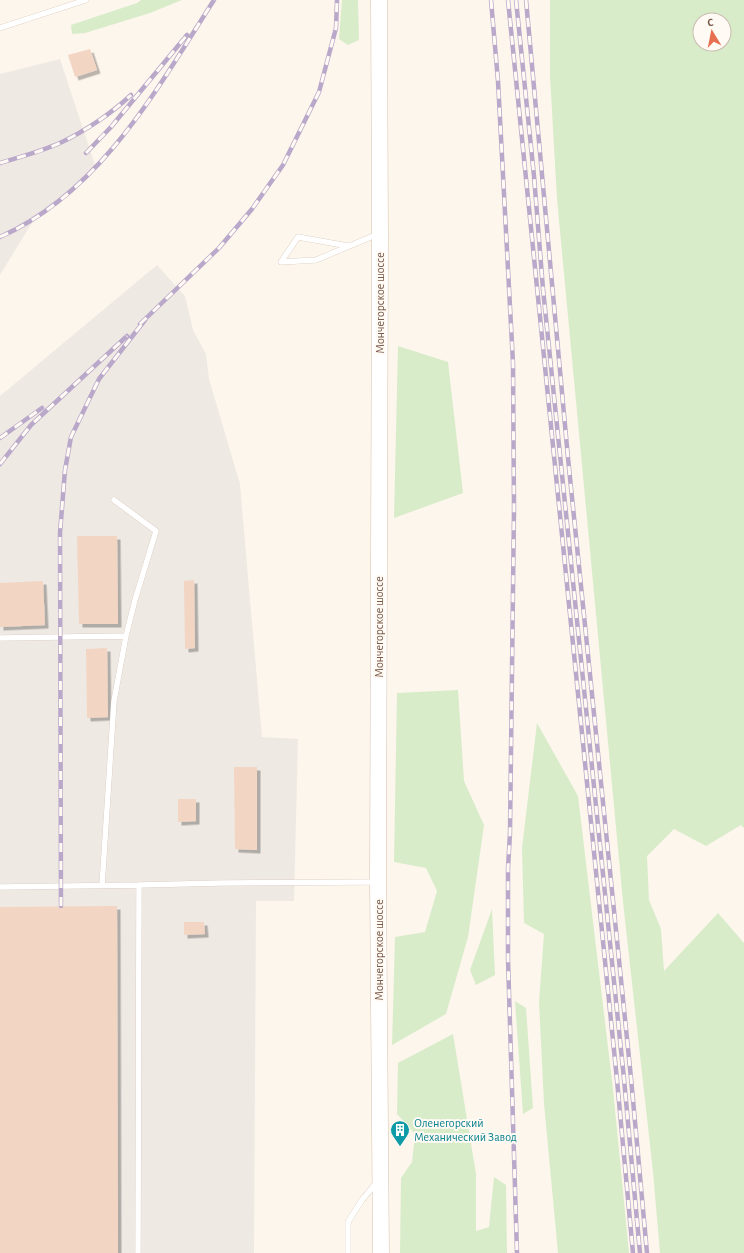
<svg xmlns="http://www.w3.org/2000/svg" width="744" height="1253" font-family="'Alegreya Sans',sans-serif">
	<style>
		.industrial { fill: #efe9e4 }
		.green { fill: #d8ecc9; fill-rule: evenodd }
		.building { fill: #f3d5c3; filter: url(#shadow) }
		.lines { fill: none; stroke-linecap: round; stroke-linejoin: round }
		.lane-casing { stroke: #d1beb0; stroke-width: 6 }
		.secondary-casing { stroke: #d6c0b0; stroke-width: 17 }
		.lane { stroke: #fff; stroke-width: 5.5 }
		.secondary { stroke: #fff; stroke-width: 16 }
		.rail-casing { stroke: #b9a8c9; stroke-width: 4.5 }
		.rail { stroke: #fffaf3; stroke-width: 3; stroke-dasharray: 9; stroke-linecap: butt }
		.labels { text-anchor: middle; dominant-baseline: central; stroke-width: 4; stroke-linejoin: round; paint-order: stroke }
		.street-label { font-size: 12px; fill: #7a5c4d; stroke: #fffaf3 }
		.culture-label { font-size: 12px; fill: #0d838f; stroke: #fffaf3; text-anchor: start }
	</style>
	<defs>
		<filter id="shadow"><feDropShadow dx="3.5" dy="3.5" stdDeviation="0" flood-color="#0004"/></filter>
	</defs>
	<rect width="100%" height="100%" fill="#fdf6ec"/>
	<path class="industrial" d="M60,59l36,109 -63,53 -33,54v-201z
		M157,265l28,31 8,34 13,24 3,25 31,105 22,253 36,2 -4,162h-38l-2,352h-254v-857z"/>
	<path class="green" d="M141,0h41l-32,13 -65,20 -13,1 -1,-9 66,-22z
		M342,0h16l1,40 -11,5 -9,-6z
		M550,0h194v828l-3,-3 -35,21 -32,-17 -27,27 2,44 12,29 3,42 54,-58 26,30v310h-84l-7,-81 -30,-270 -66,-703 -7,-123zM700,20h24v24h-24z
		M398,346l50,16 15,131 -69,25z
		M458,690l6,91 20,44 -16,112 -22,77 -54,31 3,-108 30,-5 12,-41 -11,-23 -32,-6 3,-169z
		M537,723l41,73 35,293 16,164h-71l-14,-149 -5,-102 5,-68 -20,-11 -2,-75z
		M492,909l3,66 -19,10 -6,-15z
		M515,1001l11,7 7,100 -10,6z
		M453,1034l23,140v57l13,-4 5,-50 12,8 1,68h-107l1,-75 11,-16 3,-28 -18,-20 1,-51z"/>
	<path class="building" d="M90,49l7,21 -22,7 -7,-22z
		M77,536h40l1,88h-39z
		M194,580l1,68 -10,1 -1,-68z
		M43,581l2,44 -45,2v-44z
		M107,648l1,69 -21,1 -1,-69z
		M234,767h23v83l-22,-1z
		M178,799h18v22l-18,1z
		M117,906l1,347h-118v-346z
		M184,922h20l1,12 -21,1z"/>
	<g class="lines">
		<defs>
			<path id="lane" d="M0,28l86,-28
				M348,246l-50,-9 -17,25 35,-2 62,-26
				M0,638l126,-2
				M102,886l12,-185 12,-65 9,-36 21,-69 -42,-31
				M0,887l139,-2
				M138,1253l1,-368 82,-2 155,-1
				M348,1253v-31l14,-22 14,-17"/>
			<path id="secondary" d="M379,0l1,233 -2,649 3,371"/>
		</defs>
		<use href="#lane" class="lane-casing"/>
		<use href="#secondary" class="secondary-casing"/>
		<use href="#lane" class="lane"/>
		<use href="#secondary" class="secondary"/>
		<defs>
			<path id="rail" d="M491,0l7,81 15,282 1,146 -4,324 -2,35v91l9,294
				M508,0l109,1080 16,173
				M516,0l18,176 9,113 81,790 16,174
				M526,0l42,458 63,620 16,175
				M86,153l25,-26 76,-92
				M0,163c20,-6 43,-12 62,-21 23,-11 50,-29 69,-47
				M0,237c101,-45 157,-148 214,-237
				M140,324l79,-76 33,-39 31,-44 36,-73 17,-64 1,-28
				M0,438l42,-30
				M0,464l31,-39 96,-89
				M61,906l-1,-373 5,-63 6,-33 28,-58 46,-59"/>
		</defs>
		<use href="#rail" class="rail-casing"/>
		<use href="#rail" class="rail"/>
	</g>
	<defs>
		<symbol id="building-pin" viewBox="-11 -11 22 30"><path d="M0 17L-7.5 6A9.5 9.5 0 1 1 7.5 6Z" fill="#0f9aa8" stroke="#fffaf3"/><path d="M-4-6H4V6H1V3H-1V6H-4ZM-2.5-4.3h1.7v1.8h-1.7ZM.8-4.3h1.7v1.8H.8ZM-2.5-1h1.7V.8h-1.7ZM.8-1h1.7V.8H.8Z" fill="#fff"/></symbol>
	</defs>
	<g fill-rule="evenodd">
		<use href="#building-pin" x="389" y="1119" width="22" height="30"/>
	</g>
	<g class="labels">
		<g class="street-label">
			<text transform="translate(380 303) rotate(-90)">Мончегорское шоссе</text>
			<text transform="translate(379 627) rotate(-90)">Мончегорское шоссе</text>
			<text transform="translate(379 950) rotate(-90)">Мончегорское шоссе</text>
		</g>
		<g class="culture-label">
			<text x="414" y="1123">Оленегорский<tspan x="414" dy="14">Механический Завод</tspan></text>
		</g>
	</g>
	<g transform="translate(712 32) rotate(350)"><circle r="19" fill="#fffaf3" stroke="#cabbb1"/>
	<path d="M0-3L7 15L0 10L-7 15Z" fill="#e76f51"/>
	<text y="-6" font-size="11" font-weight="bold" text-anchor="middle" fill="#7a5c4d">С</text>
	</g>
</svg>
